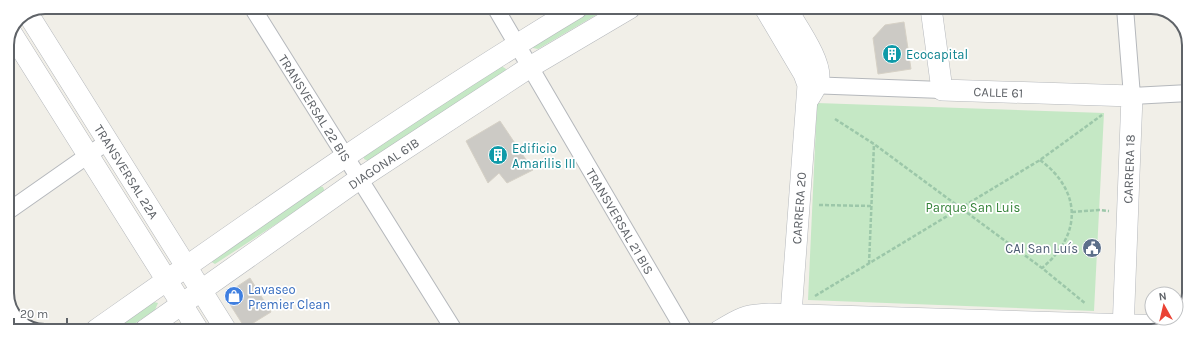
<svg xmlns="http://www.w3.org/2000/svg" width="1196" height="338" font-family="Karla,sans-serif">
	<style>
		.green { fill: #c5e8c5 }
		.building { fill: #cccac5; stroke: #d6d1c6 }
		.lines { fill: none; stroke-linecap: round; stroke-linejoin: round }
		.minor-casing { stroke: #b5b8bc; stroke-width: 18 }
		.tertiary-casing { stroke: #b5b8bc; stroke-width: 22 }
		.path { stroke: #9cc7a9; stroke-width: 2.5; stroke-dasharray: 4 2; stroke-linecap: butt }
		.minor { stroke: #fff; stroke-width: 16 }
		.tertiary { stroke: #fff; stroke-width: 21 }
		.labels { text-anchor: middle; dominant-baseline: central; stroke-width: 3.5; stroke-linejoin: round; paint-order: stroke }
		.culture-label { font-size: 13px; fill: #0d838f; stroke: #fff; text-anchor: start }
		.street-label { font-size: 13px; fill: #5f6368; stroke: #fff }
		.park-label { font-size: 13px; fill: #348238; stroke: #fff }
		.service-label { font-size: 13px; fill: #4e5e75; stroke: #fff; text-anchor: end }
		.shop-label { font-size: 13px; fill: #366cbe; stroke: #fff; text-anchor: start }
		.rim { fill: none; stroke: #5f6368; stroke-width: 2 }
	</style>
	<rect width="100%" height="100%" fill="#f1efe8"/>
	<path class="green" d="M593,8h15l-70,41 -5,-1v-5z
		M500,65l6,4v4l-138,88 -4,-2v-3z
		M817,103l287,10 -10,198 -286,-11z
		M316,185l7,2 2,5 -110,72 -5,-3z
		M150,301l8,2 -3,7 -30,20h-15z"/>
	<path class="building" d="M904,22l7,47 -33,5 -5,-36 12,-13z
		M500,121l33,49 -26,13 -8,-10 -11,10 -22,-42z
		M250,278l21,34 -26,16 -21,-33z"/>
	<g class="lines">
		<defs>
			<g id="minor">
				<path id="s1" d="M252,7l202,323"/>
				<path id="s2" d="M495,7l189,323"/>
				<path d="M1125,8l7,88 57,-3"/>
				<path d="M808,85l134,5"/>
				<path d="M7,212l100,-70"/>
			</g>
			<g id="tertiary">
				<path d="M765,8l39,66 4,11 -17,229"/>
				<path d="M786,8c9,16 39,57 32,74 -2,5 -6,11 -9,16"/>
				<path id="s3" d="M931,8l11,82 190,6 -9,235"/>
				<path id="s4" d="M28,14l198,316"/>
				<path d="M12,34l186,296"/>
				<path d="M96,330c158,-111 316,-223 481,-322"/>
				<path id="s5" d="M145,330l214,-151 171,-112 100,-59"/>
				<path d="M719,331c21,-13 26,-16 50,-17l396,12"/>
			</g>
		</defs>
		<use href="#minor" class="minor-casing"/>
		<use href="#tertiary" class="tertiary-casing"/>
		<path class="path" d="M835,119l39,25 168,124 44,36
			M1040,160c42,31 42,75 2,108
			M819,205l53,1
			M1072,212l27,-2 10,1
			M869,264l5,-120
			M815,296l225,-136 62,-45"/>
		<use href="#minor" class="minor"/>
		<use href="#tertiary" class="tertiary"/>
	</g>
	<defs>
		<symbol id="building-disc" viewBox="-11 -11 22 22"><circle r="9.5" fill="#0f9aa8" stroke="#fff"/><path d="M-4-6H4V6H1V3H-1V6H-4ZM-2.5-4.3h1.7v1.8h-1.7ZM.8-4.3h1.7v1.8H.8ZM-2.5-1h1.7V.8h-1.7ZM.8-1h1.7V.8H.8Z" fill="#fff"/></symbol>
		<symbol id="civic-disc" viewBox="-11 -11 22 22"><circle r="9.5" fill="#5c6f8a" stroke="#fff"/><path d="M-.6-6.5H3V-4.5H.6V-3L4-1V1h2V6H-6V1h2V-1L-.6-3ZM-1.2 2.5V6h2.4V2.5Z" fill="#fff"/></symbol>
		<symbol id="shop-disc" viewBox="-11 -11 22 22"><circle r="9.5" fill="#3f7fe0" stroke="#fff"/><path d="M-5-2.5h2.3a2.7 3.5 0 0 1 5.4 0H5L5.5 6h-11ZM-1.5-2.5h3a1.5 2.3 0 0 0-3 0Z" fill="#fff"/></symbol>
	</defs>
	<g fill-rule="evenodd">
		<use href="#building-disc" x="881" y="43" width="22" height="22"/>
		<use href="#building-disc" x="487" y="144" width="22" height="22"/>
		<use href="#civic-disc" x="1081" y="237" width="22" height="22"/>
		<use href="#shop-disc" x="223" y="285" width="22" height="22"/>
	</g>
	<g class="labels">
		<g class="culture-label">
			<text x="906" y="54">Ecocapital</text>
			<text x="512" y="148">Edificio<tspan x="512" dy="15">Amarilis III</tspan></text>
		</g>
		<g class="street-label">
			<text stroke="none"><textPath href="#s3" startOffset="139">CALLE 61</textPath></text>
			<text stroke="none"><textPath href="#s1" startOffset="119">TRANSVERSAL 22 BIS</textPath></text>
			<text stroke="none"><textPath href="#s5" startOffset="291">DIAGONAL 61B</textPath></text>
			<text transform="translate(1129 169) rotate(-88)">CARRERA 18</text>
			<text stroke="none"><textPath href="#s4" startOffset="186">TRANSVERSAL 22A</textPath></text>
			<text transform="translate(799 208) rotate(-86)">CARRERA 20</text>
			<text stroke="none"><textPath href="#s2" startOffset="248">TRANSVERSAL 21 BIS</textPath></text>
		</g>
		<g class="park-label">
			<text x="973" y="207">Parque San Luis</text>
		</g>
		<g class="service-label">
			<text x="1078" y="248">CAI San Luís</text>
		</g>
		<g class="shop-label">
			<text x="248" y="289">Lavaseo<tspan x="248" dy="15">Premier Clean</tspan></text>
		</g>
	</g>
	<path d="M0 0H1196V338H0ZM45 14H1151A31 31 0 0 1 1182 45V293A31 31 0 0 1 1151 324H45A31 31 0 0 1 14 293V45A31 31 0 0 1 45 14Z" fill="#fff" fill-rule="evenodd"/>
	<path class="rim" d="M45 14H1151A31 31 0 0 1 1182 45V293A31 31 0 0 1 1151 324H45A31 31 0 0 1 14 293V45A31 31 0 0 1 45 14Z"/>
	<g transform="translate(1164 306) rotate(352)"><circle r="19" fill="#ffffff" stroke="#bfc1c3"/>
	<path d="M0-3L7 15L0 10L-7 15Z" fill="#ea4335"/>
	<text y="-6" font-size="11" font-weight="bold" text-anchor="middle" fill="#5f6368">N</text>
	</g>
	<path d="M14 318v6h53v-6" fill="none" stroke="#5f6368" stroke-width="2"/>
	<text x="20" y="318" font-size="12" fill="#5f6368" stroke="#ffffff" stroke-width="3" paint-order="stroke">20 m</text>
</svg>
